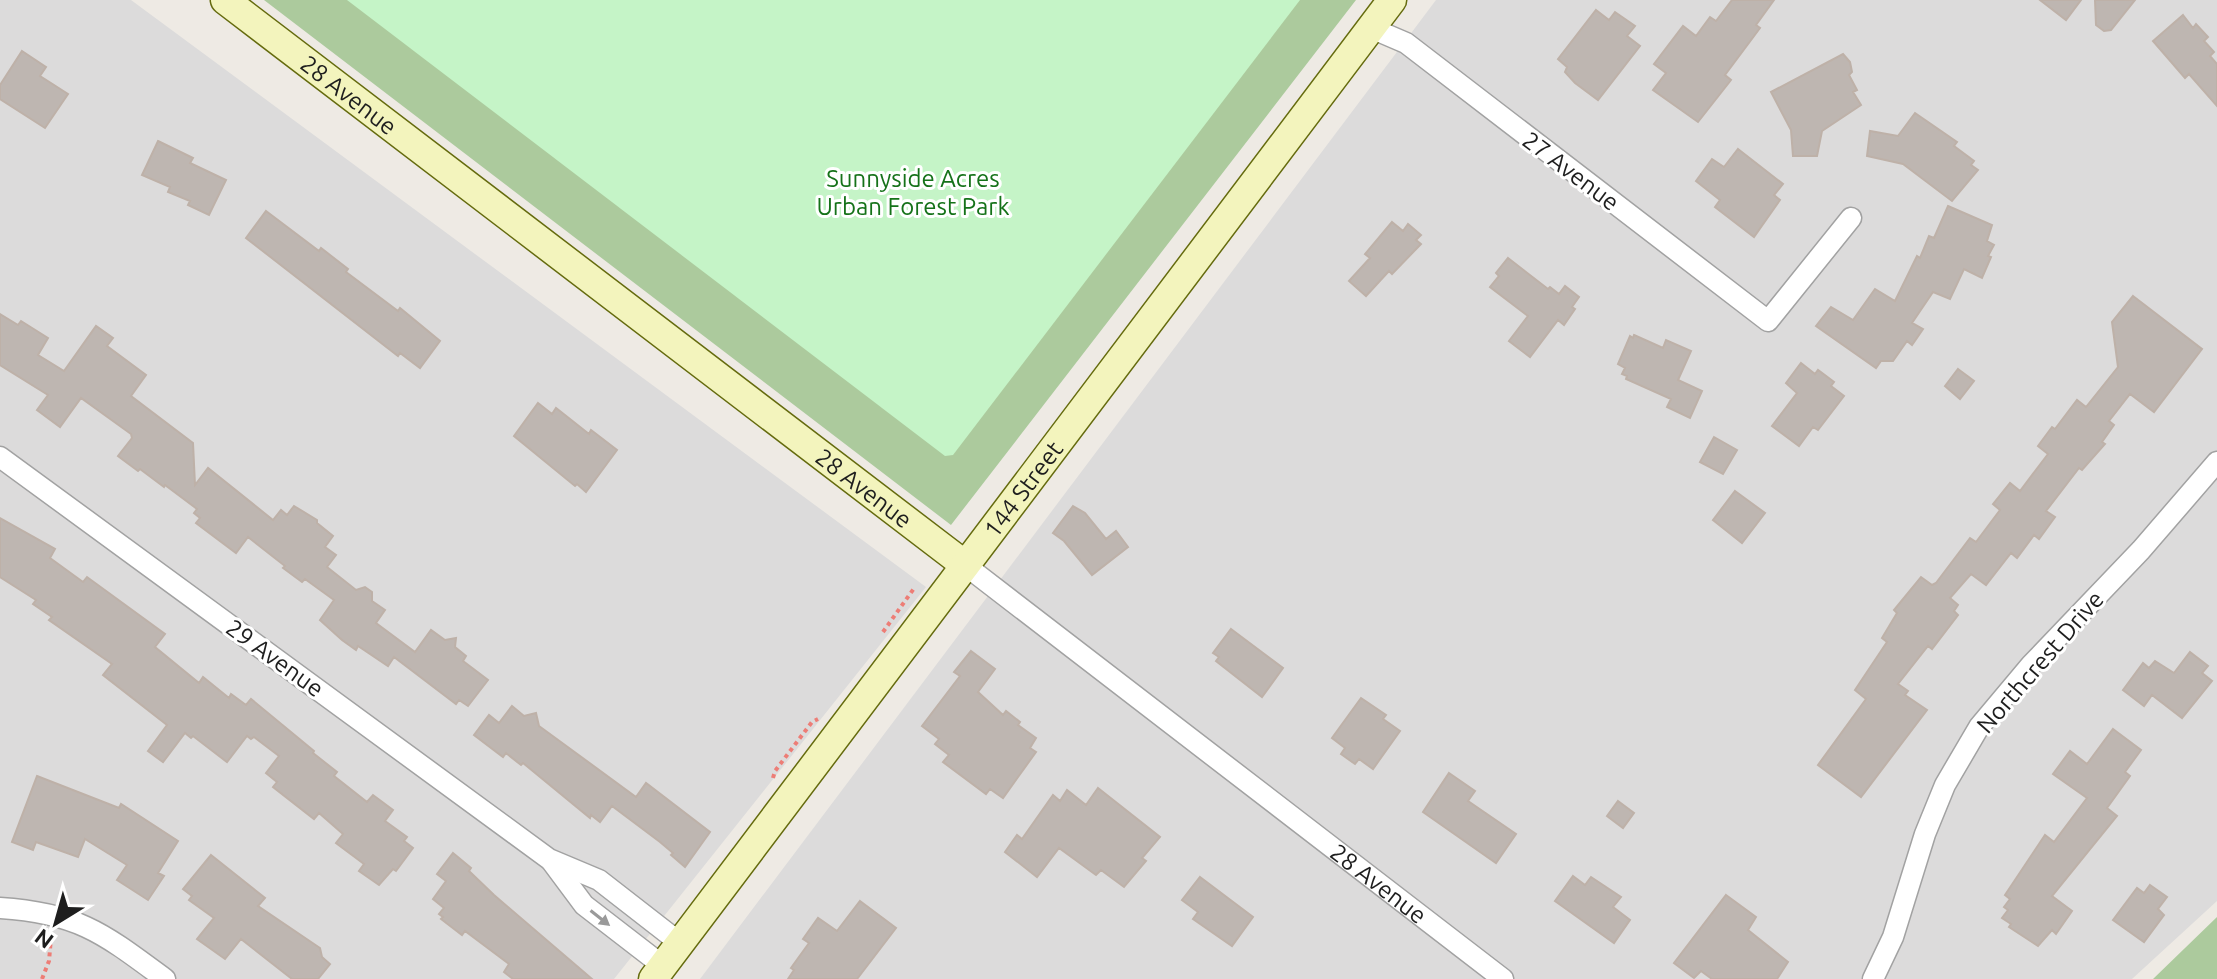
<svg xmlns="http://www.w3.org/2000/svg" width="2217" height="979" font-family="Ubuntu,sans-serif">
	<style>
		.residential { fill: #dcdbdb }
		.forest { fill: #acca9d }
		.park { fill: #c5f4c7 }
		.building { fill: #beb6b1; stroke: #beb1a8; stroke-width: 2 }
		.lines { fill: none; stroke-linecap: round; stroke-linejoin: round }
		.street-casing { stroke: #a2a2a2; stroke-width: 23 }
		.secondary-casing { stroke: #656b0e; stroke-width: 31 }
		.path { stroke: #ed7d76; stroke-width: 4; stroke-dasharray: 4 4; stroke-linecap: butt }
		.street { stroke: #fff; stroke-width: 20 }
		.secondary { stroke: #f3f4bd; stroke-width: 28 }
		.oneway { fill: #9a9a9a }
		.labels { text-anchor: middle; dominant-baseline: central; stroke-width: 6; stroke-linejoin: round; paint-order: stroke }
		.street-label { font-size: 24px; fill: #1e1e1e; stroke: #fff }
		.park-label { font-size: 24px; fill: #157219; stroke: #fff }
	</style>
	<rect width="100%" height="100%" fill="#eeeae4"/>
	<path class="residential" d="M0,0h131l795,587 -312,392h-614z
		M1436,0h781v901l-85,78h-1432z"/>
	<path class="forest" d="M264,0h1092l-405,525z
		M2217,917v62h-64z"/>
	<path class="park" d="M347,0h953l-347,455 -8,1z"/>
	<path class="building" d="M1732,0h42l-18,25 4,3 -35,47 6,5 -33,42 -45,-32 13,-17 -12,-9 29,-38 13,10 14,-19 6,4z
		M2040,0h41l-15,20z
		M2095,0h40l-24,30 -7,1 -8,-6z
		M1596,10l13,10 6,-8 20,14 -8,10 13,10 -42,54 -23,-17 -10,-11 2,-5 -9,-8z
		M2183,15l10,13 3,-4 12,13 -4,4 10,11 -4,4 7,8v42l-28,-32 -4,4 -32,-37z
		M22,51l24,16 -6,9 28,18 -23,34 -45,-29v-14z
		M1843,54l7,8 2,10 -3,3 8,15 -4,2 8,13 -39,26 -5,25h-24l-2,-26 -20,-38z
		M1915,113l42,29 -3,4 20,15 -3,4 7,5 -26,31 -49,-37 -36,-8 3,-25 28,5z
		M158,141l35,17 -3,5 36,17 -17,35 -21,-10 2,-4 -22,-9 2,-5 -28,-12z
		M1738,149l45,35 -9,11 6,5 -26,37 -39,-30 5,-7 -24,-19 16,-22 12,8z
		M1948,206l44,19 -5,16 7,4 -6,11 3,1 -9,21 -18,-9 -14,30 -17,-7 -21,31 11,6 -11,16 -5,-4 -14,20h-12l-5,7 -60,-42 15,-19 22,13 22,-31 20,12 22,-45 3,2 9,-22 5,2z
		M266,211l53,40 2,-3 27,21 -2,3 52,39 2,-3 40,33 -20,27 -20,-15 -2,3 -152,-118z
		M1392,222l11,9 5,-7 13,11 -5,5 5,4 -29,30 -3,-3 -23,25 -17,-15 21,-23 -5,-4z
		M1508,258l40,31 2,-2 9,7 6,-8 14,11 -7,10 3,2 -11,16 -6,-5 -28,37 -21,-16 19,-25 -38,-29 9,-11 -3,-3z
		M2133,296l69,53 -48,63 -24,-18 -21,27 5,4 -12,17 3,2 -23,26 -3,-2 -33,43 9,6 -16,22 -5,-4 -17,23 -6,-5 -25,32 -15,-11 -21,24 8,7 -4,6 4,4 -26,34 -4,-3 -30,38 10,7 -3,4 22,15 -66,87 -43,-32 48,-66 -11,-9 32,-48 -5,-4 15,-25 -3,-3 27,-33 11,8 4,-2 34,-45 6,4 24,-32 -7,-6 17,-21 10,8 28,-37 -10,-8 14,-19 3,2 22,-29 9,7 32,-40 -6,-45z
		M0,314l18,11 3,-4 27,17 -10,17 26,16 32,-45 17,12 -6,8 39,29 -15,21 62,47 2,42 13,-17 65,52 8,-10 6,5 7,-9 23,14v3l16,13 -8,11 11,8 -9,12 29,23 9,-3 7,5v9l13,9 -9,13 39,29 16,-22 14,10 11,-2 -1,9 11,9 -3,5 25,19 -20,26 -9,-6 -3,4 -62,-47 -6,9 -30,-20 -2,4 -14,-10 -22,-20 14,-20 -29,-21 -3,3 -19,-14 2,-2 -37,-29 -12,16 -40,-30 4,-5 -6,-5 3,-4 -32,-24 -1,2 -24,-18 -2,2 -20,-15 14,-18 -1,-4 -50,-36 -21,29 -23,-17 11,-15 -48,-30z
		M1634,335l29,13 3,-8 25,11 -13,29 24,11 -12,27 -23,-11 4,-8 -45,-20 1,-3 -5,-2 3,-6 -7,-4 12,-28 3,2z
		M1801,363l14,11 3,-4 16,12 -3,4 13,10 -26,34 -5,-3 -14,19 -27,-20 25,-33 -11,-10z
		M1958,369l16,12 -14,18 -15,-13z
		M538,403l14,11 4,-6 33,26 2,-4 26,20 -31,42 -9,-8 -2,2 -61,-50z
		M1714,437l23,13 -14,24 -23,-12z
		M1735,491l30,22 -23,30 -29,-23z
		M1073,506l12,7 21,26 10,-8 12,16 -36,28 -28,-34 -11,-8z
		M0,518l55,31 -5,9 33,24 4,-5 78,57 -10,13 44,36 4,-6 26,21 2,-4 15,11 5,-6 63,52 -1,2 24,19 -3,4 33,26 6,-7 20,15 -8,11 22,16 -3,4 9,7 -17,23 -3,-2 -14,16 -20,-14 5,-7 -28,-21 7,-9 -24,-21 -5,6 -41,-32 4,-5 -11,-9 13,-17 -25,-19 -3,2 -4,-3 -20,26 -34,-26 -2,2 -6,-5 -22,29 -15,-11 19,-26 -64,-50 9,-11 -63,-44 3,-3 -19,-13 3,-4 -36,-23z
		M1231,629l52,39 -21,29 -46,-36 3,-4 -6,-4z
		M971,651l24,18 -17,23 25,23 3,-4 14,11 -2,3 18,13 -6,10 6,4 -33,46 -13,-9 -4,5 -43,-32 6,-7 -14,-11 4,-5 -17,-13 38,-50 -6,-4z
		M2190,652l18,14 -6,7 10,8 -30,37 -30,-23 -8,11 -21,-16 20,-27 6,5 6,-7 19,12z
		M1361,698l25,17 -3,4 17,12 -27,38 -14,-10 -4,5 -14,-10 4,-6 -13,-10z
		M512,706l12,10 12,-3 3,13 97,71 10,-14 64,49 -25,35 -14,-12 2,-2 -13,-11 -48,-36 -12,16 -9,-7 -1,3 -67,-55 -2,2 -15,-12 -3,4 -29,-22 15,-20 10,8z
		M2113,729l28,21 -16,22 5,4 -23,32 10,8 -65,80 20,15 -16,23 -4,-4 -14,16 -29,-19 2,-3 -9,-6 6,-8 -4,-3 6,-8 -5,-4 40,-60 9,7 33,-44 -34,-24 17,-23 17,13z
		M1449,773l26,18 -7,10 48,33 -20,29 -73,-51z
		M37,776l82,32 2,-4 57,37 -20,32 6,3 -16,24 -31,-20 10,-15 -42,-26 -7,18 -42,-15 -3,8 -21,-8z
		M1098,788l62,49 -18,21 4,3 -22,26 -23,-17 -5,5 -37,-27 -22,29 -32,-25 12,-17 5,4 31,-44 7,6 7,-11 19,15z
		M1618,801l16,12 -11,15 -16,-12z
		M453,853l18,15 -2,3 25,24 98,84h-79l-9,-7 5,-8 -44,-33 -3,4 -21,-16 2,-2 -4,-3 5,-6 -11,-9 13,-18 -9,-7z
		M211,855l54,43 -7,8 62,42 2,9 8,7 -12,15h-26l-51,-40 -16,20 -28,-20 17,-21 -25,-18 3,-4 -9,-7z
		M1573,876l12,9 6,-8 30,20 -8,10 17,13 -16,23 -59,-42z
		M1200,877l53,40 -21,29 -39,-27 5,-7 -16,-12z
		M2150,885l17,12 -9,12 6,6 -20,27 -31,-22 24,-32 7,5z
		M1726,895l30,22 -8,13 40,32 -11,17h-65l-11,-8 -7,7 -20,-15z
		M860,901l36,27 -39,51h-69l6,-9 -3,-2 18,-25 -6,-4 15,-21 19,13z"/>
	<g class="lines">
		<defs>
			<g id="street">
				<path d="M1371,28l35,15 362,278 83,-103"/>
				<path d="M0,457l549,402 50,21 81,63"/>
				<path id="s1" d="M965,565l538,414"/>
				<path d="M552,862l32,43 79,61"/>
				<path d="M0,908c79,5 104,26 165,71"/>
				<path d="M1873,979l20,-42 32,-103 20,-49 34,-58 52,-62 110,-115 76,-88"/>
			</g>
			<g id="secondary">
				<path id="s2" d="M225,0l740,565"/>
				<path id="s3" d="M653,979l739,-979"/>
			</g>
		</defs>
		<use href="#street" class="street-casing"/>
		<use href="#secondary" class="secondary-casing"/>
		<path class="path" d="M883,632l32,-45
			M773,778l2,-7 37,-49 6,-3
			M42,979l7,-18 2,-23"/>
		<use href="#street" class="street"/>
		<use href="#secondary" class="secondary"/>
	</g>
	<defs><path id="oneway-solid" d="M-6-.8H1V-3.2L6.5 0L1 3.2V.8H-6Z" transform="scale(2)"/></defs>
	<use class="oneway" href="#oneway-solid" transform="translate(600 918) rotate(38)"/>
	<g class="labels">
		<g class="street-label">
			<text stroke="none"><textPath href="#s2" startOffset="156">28 Avenue</textPath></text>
			<text transform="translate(1571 171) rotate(37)">27 Avenue</text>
			<text stroke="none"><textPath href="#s2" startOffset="804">28 Avenue</textPath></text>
			<text stroke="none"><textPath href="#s3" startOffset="614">144 Street</textPath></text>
			<text transform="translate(275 658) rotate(36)">29 Avenue</text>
			<text transform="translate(2040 662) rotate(-49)">Northcrest Drive</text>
			<text stroke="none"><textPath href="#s1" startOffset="522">28 Avenue</textPath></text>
		</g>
		<g class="park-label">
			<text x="913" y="178">Sunnyside Acres<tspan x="913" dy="28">Urban Forest Park</tspan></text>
		</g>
	</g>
	<g transform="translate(56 923) rotate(217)" stroke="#ffffff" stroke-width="6" paint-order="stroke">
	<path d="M0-6L14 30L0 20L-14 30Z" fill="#1e1e1e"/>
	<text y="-12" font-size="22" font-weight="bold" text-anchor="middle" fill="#1e1e1e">N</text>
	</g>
</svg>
